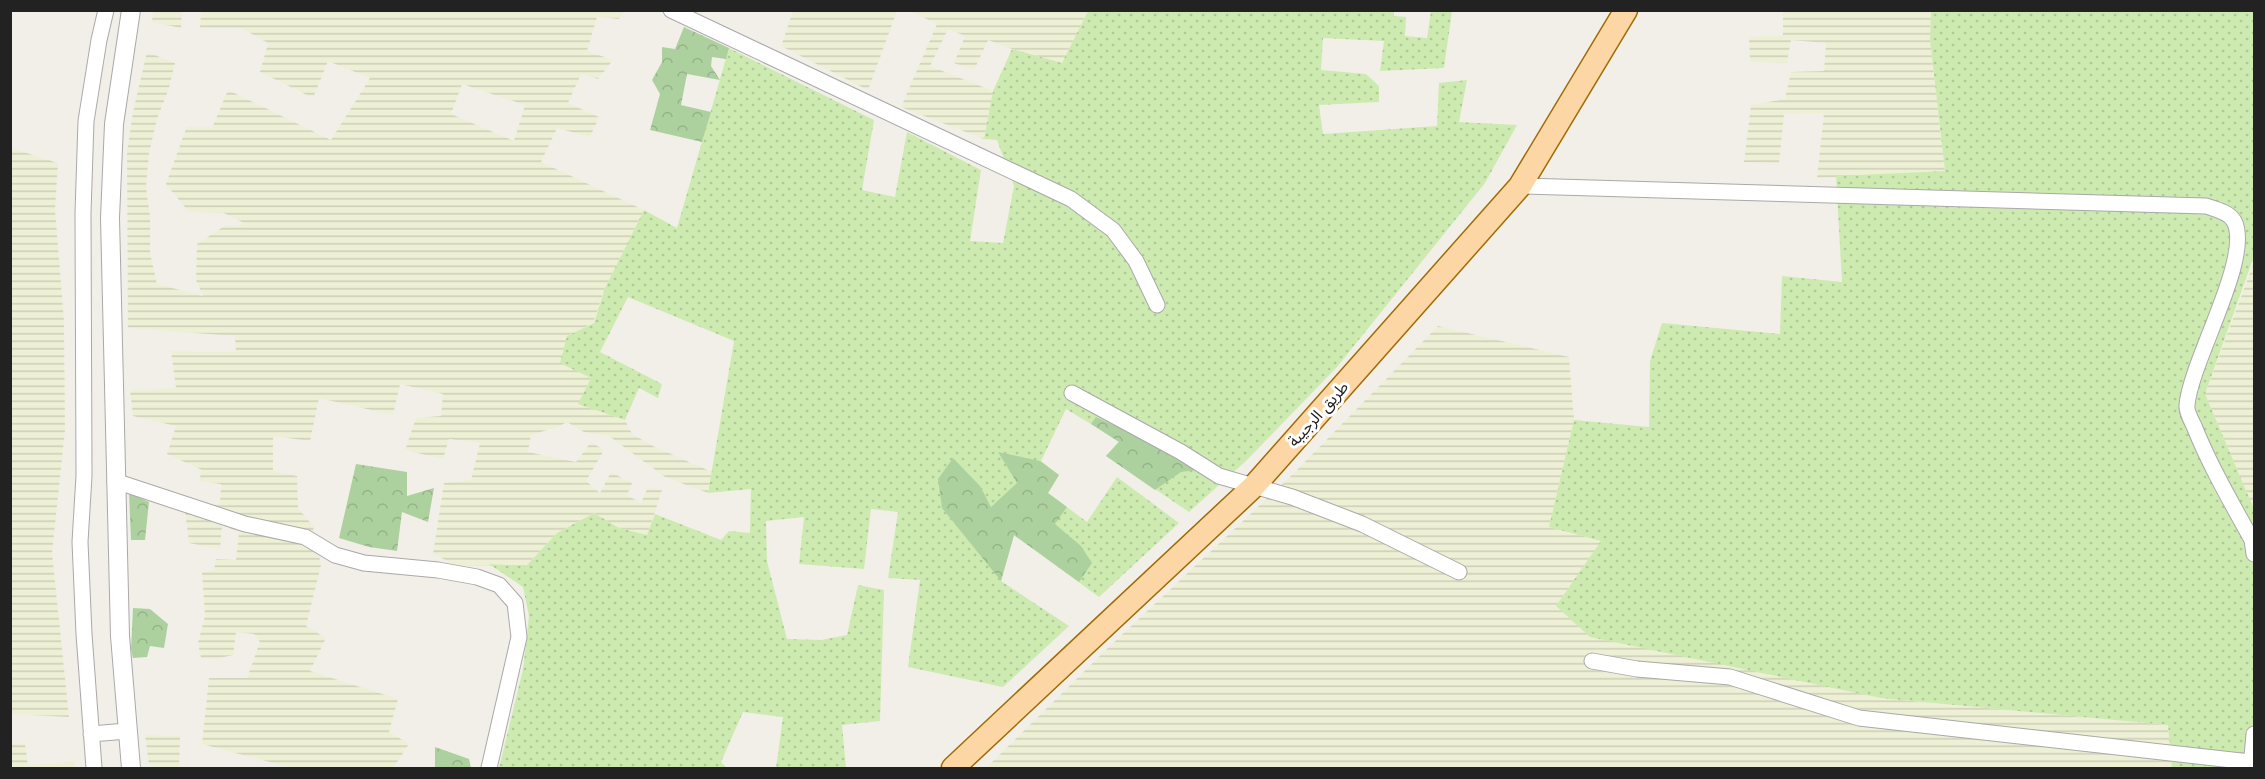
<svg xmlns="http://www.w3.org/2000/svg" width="2265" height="779" font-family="Helvetica,'Noto Sans Arabic',sans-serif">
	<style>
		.farmland { fill: url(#farmland-rules); fill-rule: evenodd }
		.grass { fill: url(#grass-dots) }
		.forest { fill: url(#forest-crowns) }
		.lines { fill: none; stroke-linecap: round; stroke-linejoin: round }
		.minor-casing { stroke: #a9a9a9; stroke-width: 17 }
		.tertiary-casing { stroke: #a9a9a9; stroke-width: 20 }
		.primary-casing { stroke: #a06b00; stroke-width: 25 }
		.minor { stroke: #fff; stroke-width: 15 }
		.tertiary { stroke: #fff; stroke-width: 18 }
		.primary { stroke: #fcd6a4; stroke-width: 22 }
		.labels { text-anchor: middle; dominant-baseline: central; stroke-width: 6; stroke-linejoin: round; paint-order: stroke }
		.street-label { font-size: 16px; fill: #222; stroke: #fff }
	</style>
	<defs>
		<pattern id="farmland-rules" width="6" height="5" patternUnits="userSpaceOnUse" patternTransform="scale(1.5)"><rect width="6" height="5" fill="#eef0d5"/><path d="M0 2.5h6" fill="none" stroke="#ccceb7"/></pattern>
		<pattern id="grass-dots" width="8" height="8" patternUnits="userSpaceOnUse" patternTransform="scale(1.5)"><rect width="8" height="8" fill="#cdebb0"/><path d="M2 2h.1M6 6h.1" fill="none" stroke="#b0c997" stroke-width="1.8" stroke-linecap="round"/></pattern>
		<pattern id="forest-crowns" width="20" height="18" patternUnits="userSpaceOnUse" patternTransform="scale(1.5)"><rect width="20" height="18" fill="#add19e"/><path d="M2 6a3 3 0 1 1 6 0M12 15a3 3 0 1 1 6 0" fill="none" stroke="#95b388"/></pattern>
	</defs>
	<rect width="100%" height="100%" fill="#f2efe9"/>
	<path class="farmland" d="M153,11h29l-1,17 -29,-6z
		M201,11h422l-4,8 -22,-2 -10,34 26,9 -15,19 -17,-5 -13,29 31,14 -9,20 -33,-9 -16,34 103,48 -39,78 -12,35 -26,13 24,42 -12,26 46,16 7,14 21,12 59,26 -4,21 -43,-16 -56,-41 -25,-4 -17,-10 -10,5 -26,8 -3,17 48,10 15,-20 13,8 -18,31 14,12 11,-21 21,11 -5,12 14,8 7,-16 14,3 -15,46 -28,-8 -25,-15 -37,20 -31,33 -70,-1 -23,-11 11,-71 27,-3 9,-37 -31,-4 -6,20 -38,-9 11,-32 25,-2 2,-22 -43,-10 -7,31 -74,-17 -9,43 -37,-5v35l24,5 1,32 15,18 8,39 -15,61 20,12 -16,33 88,28 -9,33 20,12 -16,24h-101l-90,-24 7,-66h38l13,-36 -6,-8 -18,-2 -3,23 -18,4 -14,-1 -3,-15 7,-27 -3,-44 12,-2 2,-11 20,1 3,-28 -17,-7 -2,24 -31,-6 -4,-33 35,-6 1,-20 -22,-3 3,-11 -35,-16 9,-28 -43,-10 -3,-26 46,-2 -5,-37 65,1 -1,-16 -107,-8 -1,-175 6,-41 14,-60 28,11 -6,25 -12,31 -8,34 -3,34 4,30v36l7,31 46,12 -7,-16 1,-36 26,-17 23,-3 -22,-11 -35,-1 -23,-28 21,-58 25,2 16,-38 103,50 39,-62 -42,-17 -15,37 -53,-26 8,-29 -27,-15h-41zM462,84l63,21 -11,36 -63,-27z
		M793,11h104l-29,79 -87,-44z
		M910,11h178l-26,52 -50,-14 -24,-9 -14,30 -20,-7 11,-27 -17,-7 -18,37 63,25 -9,48 -83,-32 36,-83z
		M1783,11h148l-1,29 15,132 -128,6 7,-65 -40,1 -5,49 -35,-1 7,-57 34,-6 6,-27 33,-1 2,-28 -35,-3 -4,23 -37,-1 -1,-25 34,-2z
		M11,148l47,15 -3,47 9,111 1,109 -13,123 17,164 -58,-3z
		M2254,262v247l-49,-115z
		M1438,326l131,31 5,63 -25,107 53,14 -46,65 325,92 287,27 4,43h-1186l124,-122 183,-172z
		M145,735l35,1 -1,32h2h-22l-1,-3h-9z
		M11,744h14l3,21 46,-3 1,6h-64z"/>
	<path class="grass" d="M1088,11h306v5l12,1 -1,19 22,2 4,-27h21l-8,57 -64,3 4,-30 -61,-3 -2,32 45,4 13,12v16l-60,3 4,29 114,-8 2,-43 28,-3 -8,42 58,3 -32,58 -148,184 -91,94 -57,51 -83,-56 13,-15 -53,-32 -25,52 18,14 -11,18 39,29 30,-45 62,46 -80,74 -85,-62 -13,46 68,45 -66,61 -95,-20 12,-87 -32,-2 10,-66 -27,-3 -7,60 -65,-5 5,-47 -38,4 1,40 20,78 34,1 26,-5 11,-50 26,5 -4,131 -38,4 4,43h-70l7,-51 -40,-5 -22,50 6,6h-228l24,-99 6,-53 -6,-29 -34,-23 37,2 31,-33 37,-20 25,15 28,7 8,-21 66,26 8,-9 21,2 1,-44 -43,4 26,-152 -106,-44 -28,55 62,32 -4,14 -19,-10 -14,32 -47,-16 13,-26 -31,-15 7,-27 27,-13 11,-35 39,-78 33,18 52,-180 145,72 -12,70 33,7 12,-65 74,38 -11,71 33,2 11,-57 -17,-46 -13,-1 9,-48 19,-42 50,14z
		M1931,11h323v245l-49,138 49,115v259h-82l-4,-43 -287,-27 -291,-61 -34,-31 45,-65 -52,-14 25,-107 75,7 1,-66 12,-38 118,11 2,-58 60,6 -6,-106 109,-5 -15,-131z"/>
	<path class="forest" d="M684,27l45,21 -3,11 -14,-2 -1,9 9,14 -33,-6 -6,31 30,7 -9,30 -52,-12 10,-36 -8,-14 10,-18v-15l13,2z
		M1096,417l35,16 65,37 -15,2 -26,18 -49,-34 13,-14 -28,-18z
		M998,452l42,9 19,14 -11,18 19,14 -12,17 26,22 11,17 -13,19 -65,-47 -13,46 -59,-73 -4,-29 15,-21 27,28 11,21 26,-24z
		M356,464l51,8v24l27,-8 -6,34 -26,-10 -5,39 -28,-4 -30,-9z
		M129,493l20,9 -4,38h-14z
		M133,608l17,1 18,15 -4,24 -14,-2 -3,11 -14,1 -2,-9z
		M435,747l34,12 2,9h-36z"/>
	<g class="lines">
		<defs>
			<path id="minor" d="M671,10l400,189 42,31 23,31 21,44
				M1520,186l686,20c9,3 23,6 28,15 19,36 -43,139 -47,184 -1,6 4,15 7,21 16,40 37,76 58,114l2,14
				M1072,393l109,59 38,24 73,21 70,27 97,48
				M115,481l130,43 60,13 30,18 29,8 74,7 39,7 22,8 16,18 4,34 -30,131
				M1592,661l45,8 93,8 129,41 391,44
				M91,734l36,-3
				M94,768l-10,-134 -4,-92 4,-66 -1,-263 3,-92 13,-81 7,-30
				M2251,768l3,-34"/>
			<path id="tertiary" d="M131,10l-17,114 -4,94 10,418 11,132"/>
			<path id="primary" d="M953,768l300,-281 267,-301 106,-176"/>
		</defs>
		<use href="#minor" class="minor-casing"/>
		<use href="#tertiary" class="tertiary-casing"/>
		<use href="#primary" class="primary-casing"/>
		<use href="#minor" class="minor"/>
		<use href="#tertiary" class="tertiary"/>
		<use href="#primary" class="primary"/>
	</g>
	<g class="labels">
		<g class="street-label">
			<text transform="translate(1318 414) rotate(-48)">طريق الرجيبة</text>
		</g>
	</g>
	<rect width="2265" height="779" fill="none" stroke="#222222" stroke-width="24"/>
</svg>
